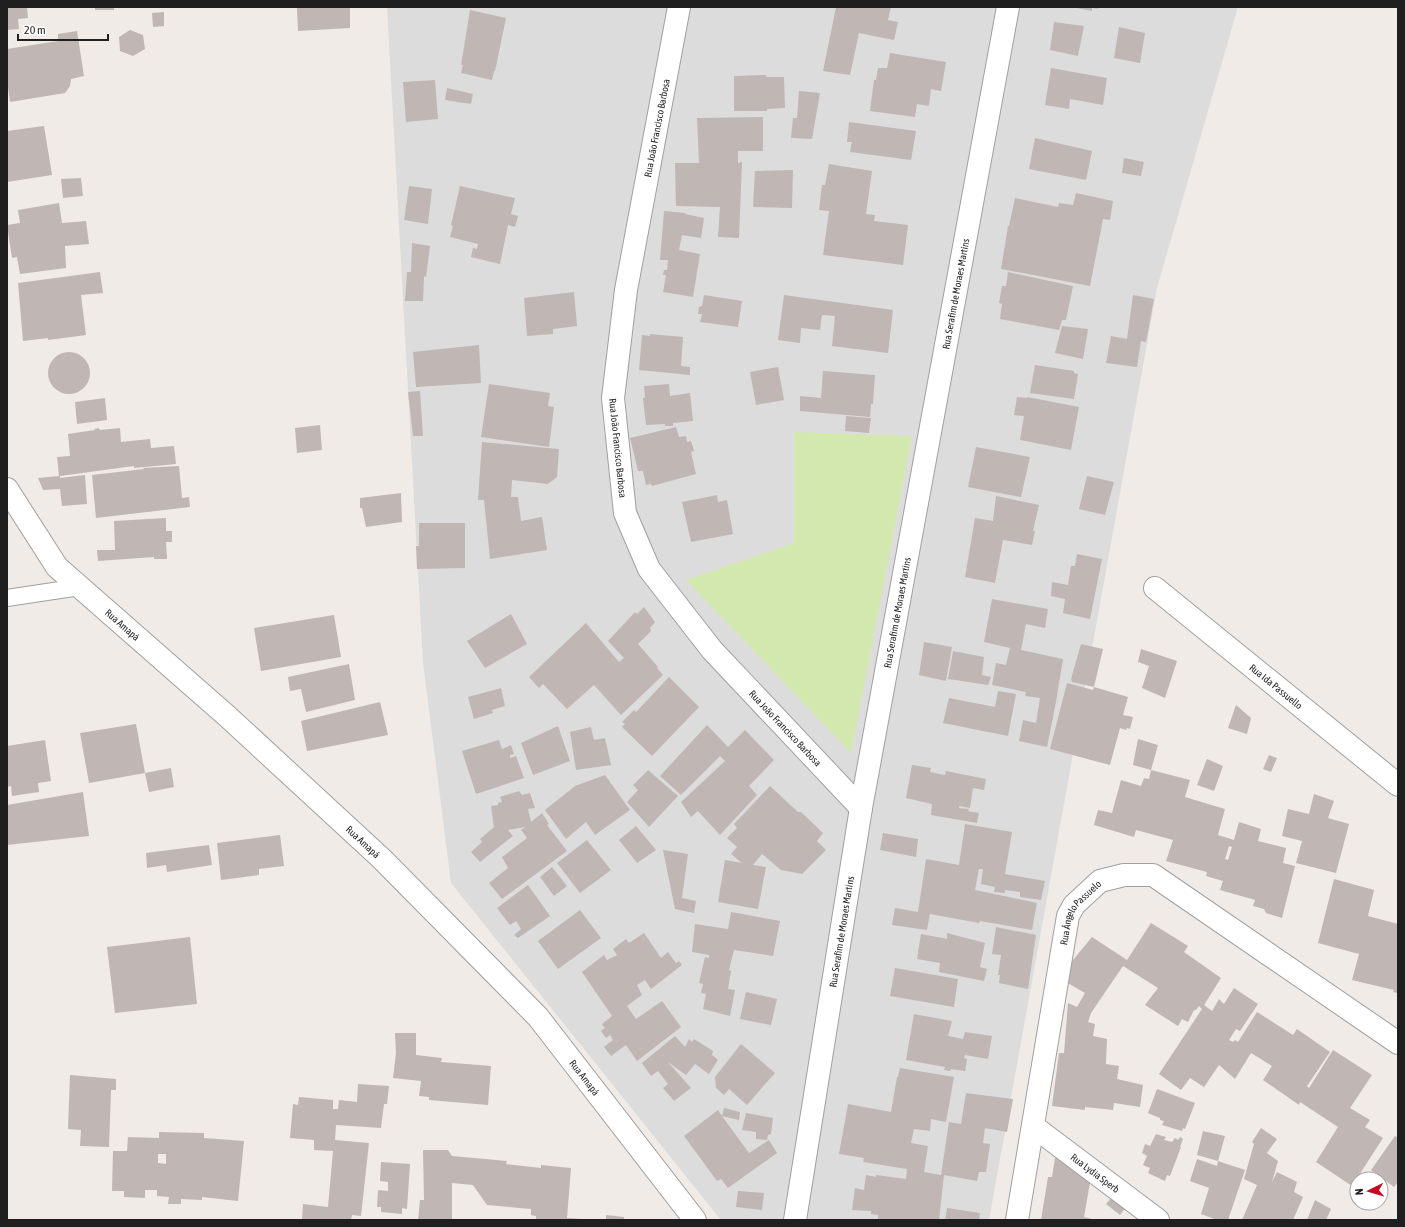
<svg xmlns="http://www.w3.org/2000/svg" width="1405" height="1227" font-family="'Asap Condensed',sans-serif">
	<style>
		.residential { fill: #dddcdd }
		.grass { fill: #d3e8ae }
		.building { fill: #c0b6b3; fill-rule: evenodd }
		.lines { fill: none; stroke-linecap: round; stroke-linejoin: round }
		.service-casing { stroke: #a0a0a0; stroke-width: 18 }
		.minor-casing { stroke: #a0a0a0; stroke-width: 24 }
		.service { stroke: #fff; stroke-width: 16 }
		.minor { stroke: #fff; stroke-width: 22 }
		.labels { text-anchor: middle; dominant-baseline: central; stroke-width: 3.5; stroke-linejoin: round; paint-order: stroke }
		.street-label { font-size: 10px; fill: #1f1f1f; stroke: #fff }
	</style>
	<rect width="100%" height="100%" fill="#f0ebe6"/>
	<path class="residential" d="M387,7h851l-81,281 -168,932h-268l-270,-337 -28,-220z"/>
	<path class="grass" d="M794,432l118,4 -61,317 -165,-173 108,-37z"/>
	<path class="building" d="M7,7h20l1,11 -10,1 1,10 -12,1z
		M95,7h19v3h-19z
		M297,7h53v21l-52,3z
		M836,7h55l-3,13 10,2 -4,18 -35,-7 -9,42 -27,-4z
		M1071,7h28l-1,2 -6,-1v3z
		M470,10l36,8 -11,53h-1l-2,9 -31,-7 2,-8h-2z
		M164,12v14l-11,1 -1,-14z
		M1054,22l30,4 -6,30 -28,-6z
		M1119,27l26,6 -5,30 -26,-5z
		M130,30l13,5 2,14 -12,7 -13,-5 -1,-14z
		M77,31l7,45 -13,3 -1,7 -5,7 -55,9 -3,-22v-31l51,-8v-7z
		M890,53l56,9 -5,29 -10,-2 -2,17 -12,-2 -2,13 -45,-6 4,-31h2l2,-12h9z
		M1051,68l56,10 -4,27 -33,-6 -1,10 -24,-4z
		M766,75v2h18l1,31 -18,1v2h-33v-35z
		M435,80l3,39 -32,3 -3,-40z
		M447,88l26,6 -2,10 -26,-4z
		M799,91l21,2 -8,46 -21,-1 2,-20h4z
		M763,117v34h-25v12l4,-1 -3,76 -21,-1 2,-30 -44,-1 -1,-43h24l-2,-45z
		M849,122l67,9 -5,29 -61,-8 2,-10h-5z
		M44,126l8,49 -45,7v-51z
		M1035,138l57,13 -6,29 -57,-11z
		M1124,158l20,4 -3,14 -19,-3z
		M829,164l43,7 -6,43 9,1 -1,6 34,4 -5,40 -80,-10 6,-44 -10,-1 3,-25h3z
		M793,170l-1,38 -39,-1 2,-36z
		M81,178l2,18 -20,2 -2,-19z
		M409,186l23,3 -4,35 -24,-4z
		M460,186l55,12 -4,16 7,2 -3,11 -7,-2 -8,39 -29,-7 2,-9 4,1 1,-5 -28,-7 3,-11 -2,-1z
		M1076,193l37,8 -3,19 -7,-1 -13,67 -89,-17 7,-43h1l6,-28 43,9 1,-4 14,2z
		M59,203l3,20 24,-2 3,23 -24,2 1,22 -46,6 -3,-17 -5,1 -5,-33 13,-2 -2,-13z
		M664,211l21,2v1l19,4 -3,20 -19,-3 -3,15 21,4 -7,43 -30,-5 3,-17h-3l1,-5h3l1,-10h-8z
		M412,243l18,3 -4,31 -2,-1 -1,25h-18l2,-29h4z
		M100,272l3,21 -22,2 5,40 -38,5v-2l-25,3 -5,-58z
		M1008,272l65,14 -7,34h-4l-3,10 -59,-11 2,-15 -3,-1 3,-17h4z
		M574,292l3,34 -24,3v5l-26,2 -3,-38z
		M704,295l38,6 -4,26 -38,-5 2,-8h-4l1,-7 3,-1z
		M784,295l109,15 -5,43 -56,-7 3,-30 -13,-1 -2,15 -19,-2 -1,15 -22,-3z
		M1133,295l21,4 -8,43 -5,-1 -4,26 -31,-4 5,-27 16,3z
		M1062,326l26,3 -5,30 -28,-6z
		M650,334l33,3 -2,29 9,1v8l-51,-5 3,-35 8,1z
		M479,345l2,38 -65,4 -3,-35z
		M48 373a21 21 0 1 1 42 0a21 21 0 1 1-42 0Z
		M1035,365l39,6v2l4,1 -4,25 -44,-6z
		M778,367l6,33 -28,5 -6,-33z
		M823,371l52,4 -2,29h-2l-1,13 -70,-6v-15l21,2z
		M489,384l61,9 -2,13 6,1 -5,40 -68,-10z
		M669,384l1,12 20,-3 3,28 -20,2v3h-8v-2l-19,1 -3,-27h2l-1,-12z
		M420,391l3,45h-10l-5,-44z
		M1017,397l10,1v-1l52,10 -8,43 -51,-10 4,-24 -10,-1z
		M105,398l2,22 -30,4 -2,-22z
		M846,416l25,2 -2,15 -24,-2z
		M320,425l2,25 -25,3 -2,-25z
		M676,427l3,10 7,-1 1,6 4,-1 3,10 -3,1 5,22 -44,12 -1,-2 -5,1 -3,-14h-5l-8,-33z
		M99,428l1,2 20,-2 1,14 29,-3 1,9 23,-2 2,18 -42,4v-2l-74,10v2l25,-3 2,29 -25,2 -2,-17 -17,1 -5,-12 21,-2 -2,-19 13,-1 -2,-22 27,-4 -1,-1z
		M482,442l77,7 -2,28 -9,7 -36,-4 -1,17h7l3,24 21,-4 5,33 -57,9 -6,-59h-6z
		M976,447l54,10 -9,40 -53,-10z
		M179,466l3,32 7,-1 1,10 -94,11 -4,-43 52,-6 -1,-1z
		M1087,476l27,6 -9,33 -26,-6z
		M401,493l1,29 -36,5 -4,-19h-2v-10z
		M717,495l1,7 9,-2 6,34 -42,8 -9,-40z
		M996,496l43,9 -6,26h2l-3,14 -29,-5 -8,43 -30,-6 10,-59 18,3z
		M166,518v13h6v11h-6l1,17h-13v-2l-56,4 -1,-11h18l-1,-29z
		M419,523h46v45l-48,1 -1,-23h3z
		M1077,554l25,5 -12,60 -27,-6 2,-14 -14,-3 1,-14 16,3 3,-19h4z
		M992,599l56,10 -3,19 -19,-4 -5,26 42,9 -7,43 -9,45 -28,-6 4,-21 13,3 4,-25 -15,-2 1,-4 -34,-7 4,-22 10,2 4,-17 -26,-6z
		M644,607l11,15 -5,6 1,3 -13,13 20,23 -1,1 6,7 -42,40 -27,-30 -27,24 -24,-25 -4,4 -10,-11 57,-54 33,39 5,-4 -16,-17 27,-29 2,2z
		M511,614l16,30 -42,24 -18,-27z
		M334,615l7,42 -80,14 -7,-43z
		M924,642l28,5 -6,34 -27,-6z
		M1081,644l22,5 -9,38 -22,-5 -1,-3z
		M1141,649l36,12 -12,37 -23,-10 7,-22 -11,-4z
		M953,651l31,6 -2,18 9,2 -3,8 -40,-6z
		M349,664l6,36 -49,12 -5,-23 -11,2 -2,-14z
		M669,677l30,30 -47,49 -30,-29 3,-3 -3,-2 12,-12 2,2z
		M1067,683l26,7 1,-3 34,10 -5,18 10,2 -3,12 -3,-1 -1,2 -6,-2 -10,37 -60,-16z
		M501,688l4,18 -13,4 1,3 -19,6 -6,-22z
		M998,691l18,3 -8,42 -65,-13 6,-25 46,9z
		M380,702l8,33 -81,16 -6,-30z
		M1236,705l15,13 -4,16 -19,-6z
		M136,724l9,49 26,-5 3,19 -25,5 -4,-19 -56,10 -9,-50z
		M707,725l21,22 17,-17 29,30 -25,26 8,9 -37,40 -22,-24 -7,6 -10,-15 44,-41 -5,-5 -39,39 -21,-19z
		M558,726l12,35 -37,14 -12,-32z
		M591,727l3,13 11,-2 6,27 -35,5 -6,-38z
		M1138,739l20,6 -7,25 39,10 -5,17 40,12 -7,26 16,5 5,-18 22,7 -3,12 28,7 -3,15 12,3 -13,52 -16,-5 -2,-4 -11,-3 2,-6 -35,-10 3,-9 -17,-5 1,-4 -41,-11 7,-21 -37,-10 -2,7 -40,-12 4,-15 14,3 9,-33 20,6 3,-8 5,1 2,-9 -18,-5zM1229,846l3,1 -4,13 -3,-1z
		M45,740l6,41 -13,2 1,9 -27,4 -1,-10 -4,1v-41z
		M499,740l3,9 9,-4 3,9 -4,1v3l6,-2 8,22 -48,16 -14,-43z
		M1269,755l8,3 -6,14 -8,-3z
		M1207,759l16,7 -9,25 -17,-6z
		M912,765l19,3 -1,4 15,3 1,-4 40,8 -2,11 -11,-2 -3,20 -11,-2v2l10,1 -1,2 11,2 -2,10 -46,-8 1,-11 -26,-6z
		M648,770l30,26 -29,31 -22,-25 11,-12 -5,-5z
		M605,775l25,35 -35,25 -9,-13 -20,17 -21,-29 30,-24z
		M770,786l28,26h3l22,21 -6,8 9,9 -24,24 -21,-4 -19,-16 -9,11 13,2 -8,42 -40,-7 7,-42 17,3 -11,-9 6,-7 -10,-9 10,-10 -3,-4z
		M519,791l3,4 8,-2 5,15 -7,1 3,13 11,-9 7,11 -2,1 20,26 -65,48 -13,-16 19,-15 -6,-11 25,-19 -6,-8 4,-3 -17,3 5,6 -33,26 -9,-10 11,-10 -2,-3 14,-12 -3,-21 7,-1v-2l4,-1 -2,-5z
		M83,792l6,44 -82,9v-40z
		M1314,794l20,7 -6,17 21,6 -13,49 -40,-10 6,-22 -20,-5 6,-27 21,5z
		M965,824l47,8 -7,42 40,7 -4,19 -21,-3v-5l-15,-2v3l-11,-1 1,-5 -14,-3 2,-15h-4l-4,21 62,13 -5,27 -52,-9 -1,2 -49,-9 -3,16 -35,-5 3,-17 23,4 8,-53 33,6z
		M636,826l20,24 -19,13 -18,-23z
		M883,833l35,6 -2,18 -36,-7z
		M280,835l4,31 -25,3v6l-38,5 -4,-37z
		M587,840l24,30 -31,23 -23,-30z
		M209,845l3,20 -45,7 -1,-7 -19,3 -1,-15z
		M663,850l25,4 -6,44 14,3 -2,12 -19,-4z
		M552,867l15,19 -13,10 -14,-19z
		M1334,879l40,11 -6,26 30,8v69l-5,-1 1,-2 -42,-10 7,-26 -41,-11z
		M528,885l22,31 -32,22 -4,-3 7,-6 -5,-8 -6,4 -13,-17z
		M580,910l21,28 -43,31 -20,-28z
		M731,912l49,9 -7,35 -39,-6 -5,20 2,1 -3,18 7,1 -5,26 -27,-7 3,-15 -5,-1 2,-9 -4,-1 6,-26 4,1v-3l-17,-3 3,-28 33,5z
		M1151,923l37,23 -4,6 37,26 -17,27 8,6 7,-12 5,5 10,-16 24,16 -18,27 -4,-2 -7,11 4,2 2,-2 3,2 19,-30 36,23 4,-6 33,23 -23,34 2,2 24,-38 39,25 -22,33 20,12 -5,7 18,11 -31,48 -36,-24 22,-35 -38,-25 -1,3 -36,-25 9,-14 -21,-13 -16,26 -16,-14 -15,22 -14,-9 -9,12 -22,-16 43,-65 -3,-3 -3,4h-2l-6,12 -6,-3 -4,7 -33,-21 13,-17 -35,-22 -32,47 -3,9 7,2 -2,12 14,3 -1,25 13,2 -2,13 26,6 -3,22 -26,-4 -1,7 -28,-3v3l-33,-4 7,-53h5l4,-50 9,4 8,-14 -19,-11 3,-17 23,-28 35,23z
		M996,927l40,8 -8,54 -29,-6 1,-8h-2l3,-20 -9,-1z
		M644,933l17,25 7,-6 8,11 3,-2 3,4 -31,24 -6,-9 -8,5 5,10 -15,11 9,13 26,-18 19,26 -44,34 -11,-16 -15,11 -7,-9 9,-7 -3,-5 -4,3 -5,-7 4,-3 -3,-4 10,-8 -30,-44 22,-17 3,5 10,-5 -4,-6 13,-10 3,4z
		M947,933l38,10 -5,24 7,2 -3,12 -45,-9 1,-9 -23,-4 4,-25 26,5z
		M190,937l7,67 -82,9 -8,-66z
		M895,968l63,11 -4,28 -64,-11z
		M746,992l31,7 -6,26 -31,-6z
		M914,1014l38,7 -4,15 15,3 2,-7 27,4 -4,23 -23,-4 -1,3 3,1 -2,12 -14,-2 -1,2 -6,-1 1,-3 -39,-7z
		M395,1033h21v22l26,3 -1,4 50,4 -3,39 -59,-5v-3l-10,-1 2,-15 -28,-3 3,-25z
		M675,1036l10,11 4,-8 3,3 2,-3 19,12 -1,4 6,5 -9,14 -14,-10 -9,11 -18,-13 23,26 -17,13 -11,-13 5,-4 -10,-13 -7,5 -9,-13z
		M741,1044l34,29 -28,32 -18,-16 -5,6 -8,-7 -1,-11z
		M900,1068l54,9 -8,45 -15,-3 -1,12 -16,-2 -3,14 17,3 -4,26 17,3 8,-53 12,2 5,-31 47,6 -6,33 -22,-4 -2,15 7,1 -4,28h-7l-2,9 -33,-6 -5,45h-61v-5l-7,-1v-3l-19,-1 3,-22 9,2 2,-15 10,2v-2l30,4 1,-10 -44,-7 1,-4 -25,-4 9,-50 43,8 6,-35h1z
		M70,1075l46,4v11h-5l-2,57 -29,-1 1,-16 -13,-1z
		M358,1084l31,2 -2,18h-3l-3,24 -45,-3 -1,15 34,3 -8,73 -9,-1 -1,5h-49l1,-16 25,3 5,-56 -19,-1v-10l-24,-2 3,-34 5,1 1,-8 34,3v9h5l1,-9 18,2z
		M1157,1089l38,14 -10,26 -2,-1 -1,3 -20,-6 2,-4 -4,-1v-2l-12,-5z
		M724,1108l16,4 -1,8 -17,-4 27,37 20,-13 8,13 -49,35 -7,-9 -4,2 -33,-45 34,-26 4,6z
		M746,1113l27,5 -2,16 -3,1 -1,5 -11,-1v-7l-14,-2z
		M1261,1128l16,11 -10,14 11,8 -6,21 5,-10 20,10 -3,10 9,5 -10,23h-51l15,-35 -13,-6 10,-35 -2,-2z
		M1203,1131l22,5 -7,25 -21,-6z
		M159,1132l45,1v5l40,3 -6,60 -36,-4v3l-21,-1v5h-13l1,-7 -12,-1v-6h-12v8l-21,-1v-6h-12l1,-40h14l1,-14 31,1zM158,1154h8v10l-8,-1z
		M1156,1134l10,3 -2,3 8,2 3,-4 3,2 2,-3 3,2 -3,8h1l-11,29 -3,-1 -2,6 -17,-8 2,-5 -7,-3 4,-9 -5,-3 3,-9 5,2z
		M1395,1136l3,2v44l-4,5 -23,-17z
		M423,1150h25l4,6 55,5 -1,3 35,4v-3l30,3 -4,50 15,1v1h-46v-4l-5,-1v-6l-44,-4 -14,-20 -21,-2v37h-34l2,-20h4z
		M1056,1152l35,25 -7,40 12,3h-55l7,-43h4z
		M1197,1159l20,7 1,-5 27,9 -17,50h-11l-16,-6 8,-26 -19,-7z
		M381,1162l29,2 -3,45 -5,-1v6l-21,-2v-5h-4l1,-17 10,1v-9l-8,-1z
		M738,1191l26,2 -2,17 -26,-3z
		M1113,1196l13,11 -6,8 -14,-11z
		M1315,1200l16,9 -5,11h-19z
		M947,1208l33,5 -1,7h-34z
		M606,1215l18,2v3h-18z"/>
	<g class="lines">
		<defs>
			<path id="service" d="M7,598l73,-11"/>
			<g id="minor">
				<path id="s1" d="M679,7l-53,283 -13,108 12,115 24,56 63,81 149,158"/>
				<path id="s2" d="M7,489l50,78 170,149 155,143 156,158 157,203"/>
				<path id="s3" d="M1155,588l243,197"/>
				<path id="s4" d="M1033,1126l125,94"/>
				<path id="s5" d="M795,1220l66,-412 147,-801"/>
				<path id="s6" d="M1017,1220l51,-304 6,-11 26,-24 24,-6h29l245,168"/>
			</g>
		</defs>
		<use href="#service" class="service-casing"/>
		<use href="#minor" class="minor-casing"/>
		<use href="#service" class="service"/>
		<use href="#minor" class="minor"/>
	</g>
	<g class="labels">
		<g class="street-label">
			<text transform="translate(657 128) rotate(-79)">Rua João Francisco Barbosa</text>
			<text stroke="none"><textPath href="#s5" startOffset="940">Rua Serafim de Moraes Martins</textPath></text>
			<text stroke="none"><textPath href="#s1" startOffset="447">Rua João Francisco Barbosa</textPath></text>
			<text stroke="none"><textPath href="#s5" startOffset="616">Rua Serafim de Moraes Martins</textPath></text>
			<text stroke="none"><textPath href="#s2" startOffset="180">Rua Amapá</textPath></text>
			<text stroke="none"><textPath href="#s3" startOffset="156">Rua Ida Passuello</textPath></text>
			<text stroke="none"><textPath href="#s1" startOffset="783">Rua João Francisco Barbosa</textPath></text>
			<text stroke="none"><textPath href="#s2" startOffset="504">Rua Amapá</textPath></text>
			<text stroke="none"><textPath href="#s6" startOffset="317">Rua Ângelo Passuelo</textPath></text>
			<text stroke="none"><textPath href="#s5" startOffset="292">Rua Serafim de Moraes Martins</textPath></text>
			<text stroke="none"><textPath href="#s2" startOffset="828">Rua Amapá</textPath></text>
			<text stroke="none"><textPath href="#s4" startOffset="78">Rua Lydia Sperb</textPath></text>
		</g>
	</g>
	<rect width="1405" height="1227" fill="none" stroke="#1f1f1f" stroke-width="16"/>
	<g transform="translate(1369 1191) rotate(265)"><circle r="19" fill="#ffffff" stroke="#a5a5a5"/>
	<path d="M0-3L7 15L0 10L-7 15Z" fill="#c70824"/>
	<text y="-6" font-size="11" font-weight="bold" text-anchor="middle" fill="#1f1f1f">N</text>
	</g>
	<path d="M18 34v6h90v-6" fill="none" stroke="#1f1f1f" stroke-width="2"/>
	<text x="24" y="34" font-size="12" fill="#1f1f1f" stroke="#ffffff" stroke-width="3" paint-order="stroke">20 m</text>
</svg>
